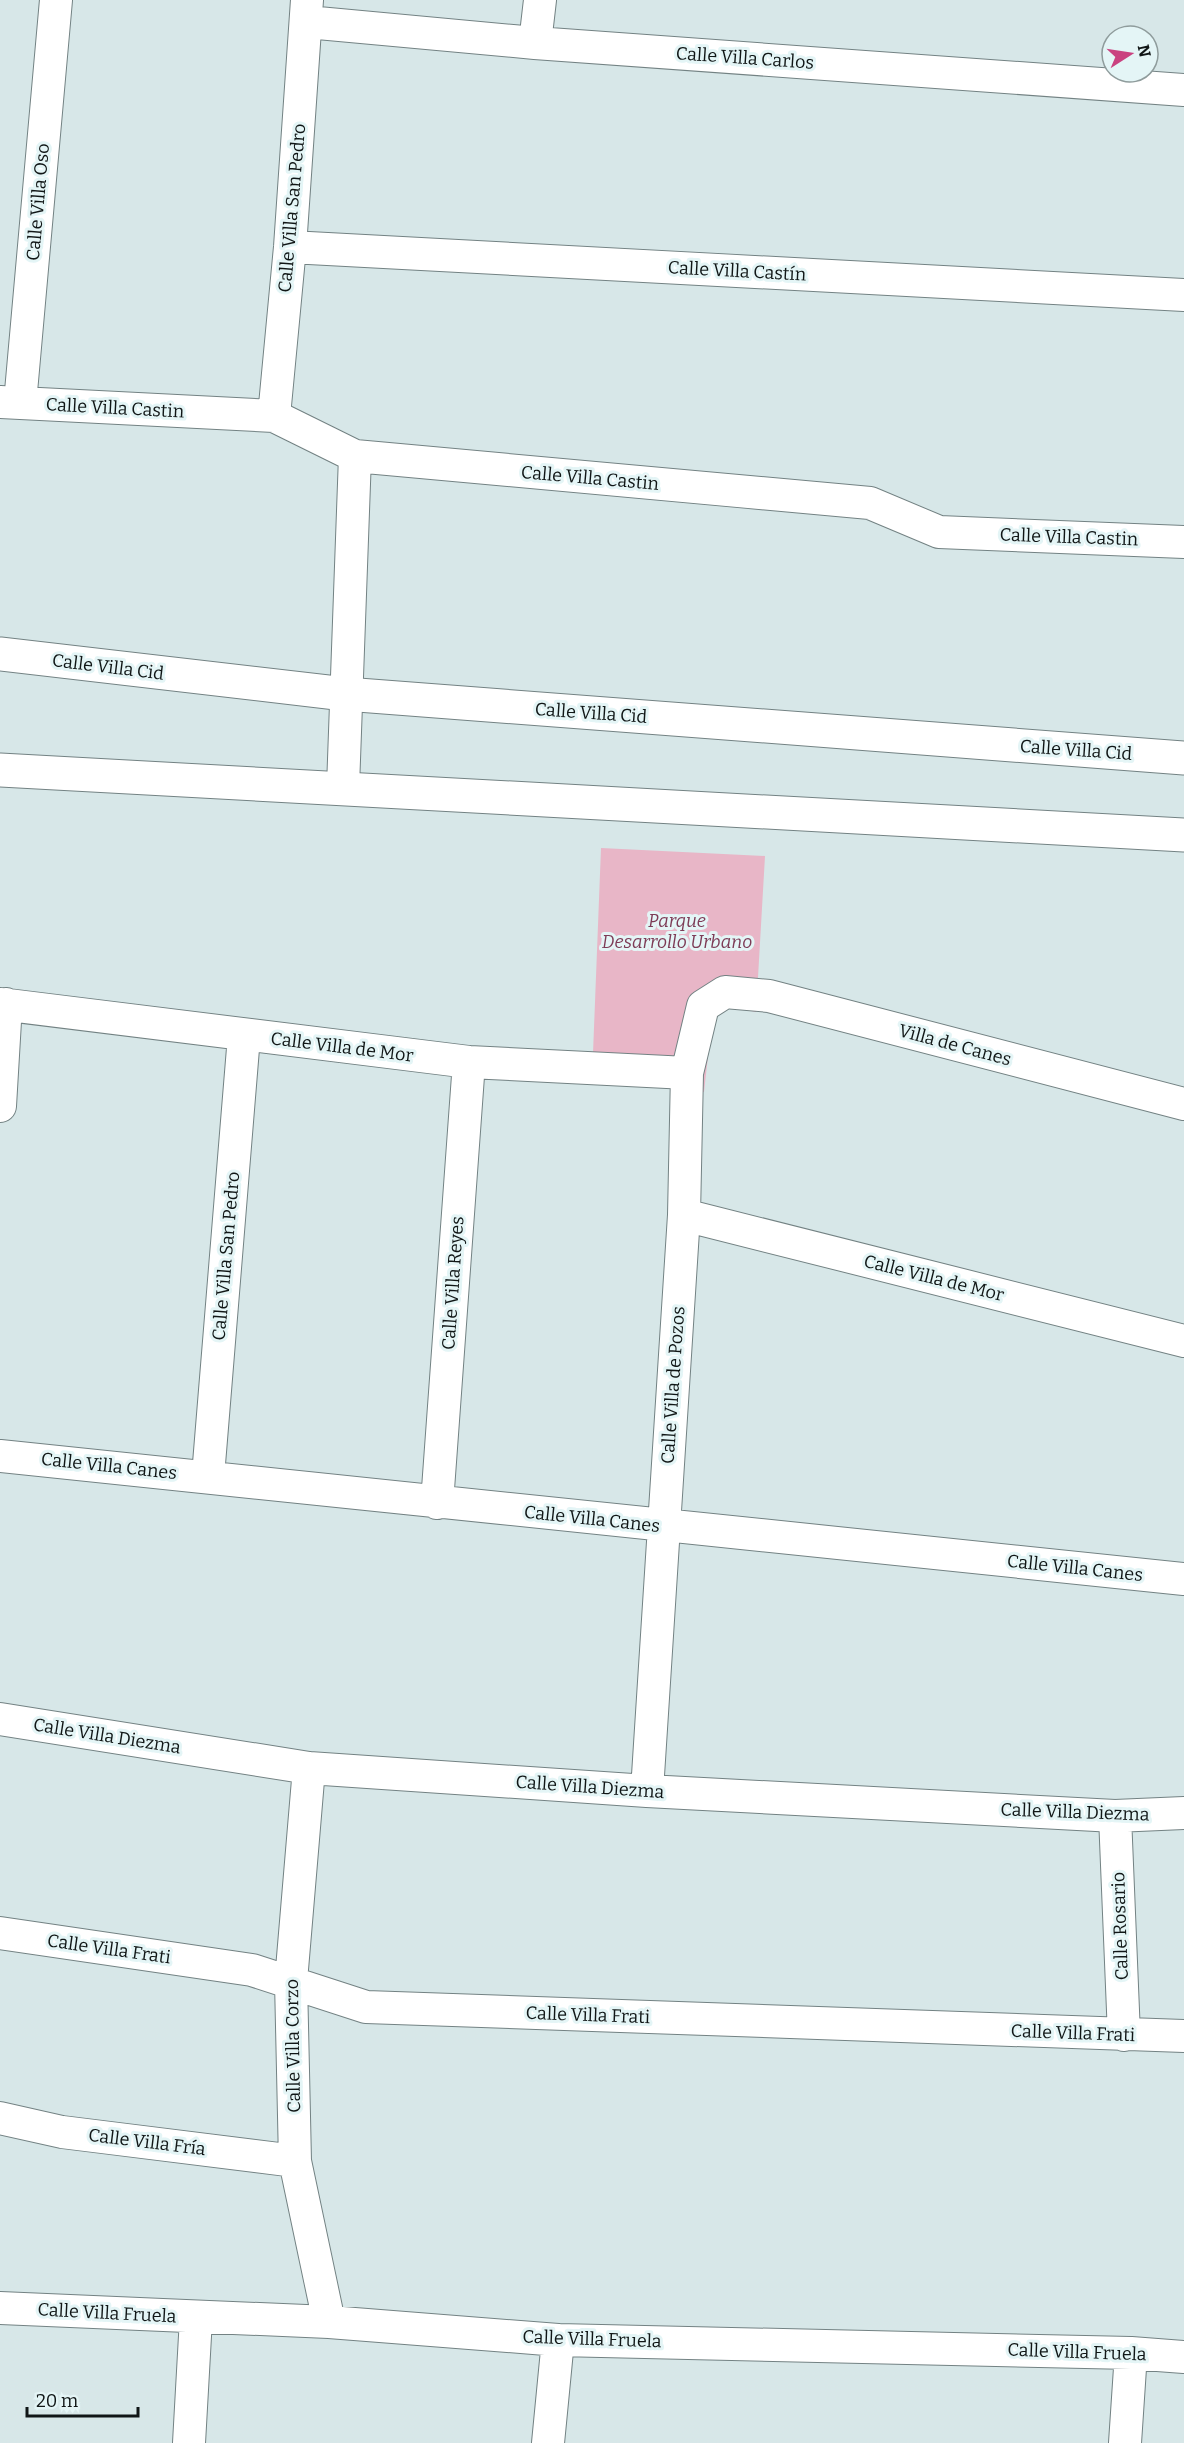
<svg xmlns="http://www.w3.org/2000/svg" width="1184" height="2443" font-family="Bitter,serif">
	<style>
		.green { fill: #e8b6c7 }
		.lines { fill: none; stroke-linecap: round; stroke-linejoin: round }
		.minor-casing { stroke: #738283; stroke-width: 34 }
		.tertiary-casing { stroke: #738283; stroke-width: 35 }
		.minor { stroke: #fff; stroke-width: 32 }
		.tertiary { stroke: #fff; stroke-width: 33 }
		.labels { text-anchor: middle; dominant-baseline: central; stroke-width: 6; stroke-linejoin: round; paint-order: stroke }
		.street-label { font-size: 18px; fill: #101616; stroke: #e4f5f6 }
		.park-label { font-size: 18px; font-style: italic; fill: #7d3b56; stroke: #e4f5f6 }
	</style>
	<rect width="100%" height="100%" fill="#d7e7e8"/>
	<path class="green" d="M601,848l164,8 -9,156 -42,-9 -10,89 -112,-13z"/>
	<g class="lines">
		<defs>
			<path id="minor" d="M307,22l228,21 649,47
				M535,43l5,-43
				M290,247l894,48
				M0,402l274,14 81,40 515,47 69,29 245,10
				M20,403l36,-403
				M274,416l16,-169 17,-247
				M343,787l12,-331
				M0,1004l469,58 218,11
				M0,1106l6,-102
				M684,1215l500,126
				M0,1456l1184,123
				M208,1476l36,-440
				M437,1503l32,-441
				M0,1719l309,49 338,23 468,25 69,-3
				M309,1768l-18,213 4,180 34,161
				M647,1791l37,-576 3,-142 16,-67 22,-14 44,4 415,108
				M1115,1816l9,219
				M0,1933l252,37 114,37 818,29
				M0,2118l62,14 233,29
				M0,2308l329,14 229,18 573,13 53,4
				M189,2443l7,-125
				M548,2443l10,-103
				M1125,2443l6,-90"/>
			<path id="tertiary" d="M0,654l345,40 839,64
				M0,770l1184,65"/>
		</defs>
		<use href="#minor" class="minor-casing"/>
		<use href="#tertiary" class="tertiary-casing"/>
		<use href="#minor" class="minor"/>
		<use href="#tertiary" class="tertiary"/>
	</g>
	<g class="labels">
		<g class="street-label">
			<text transform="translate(745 58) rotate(4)">Calle Villa Carlos</text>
			<text transform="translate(38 202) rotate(-85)">Calle Villa Oso</text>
			<text transform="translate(292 208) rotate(-85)">Calle Villa San Pedro</text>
			<text transform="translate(737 271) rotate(3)">Calle Villa Castín</text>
			<text transform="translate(115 408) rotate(3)">Calle Villa Castin</text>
			<text transform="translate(590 478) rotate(5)">Calle Villa Castin</text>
			<text transform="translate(1069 537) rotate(2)">Calle Villa Castin</text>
			<text transform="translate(108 667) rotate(7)">Calle Villa Cid</text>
			<text transform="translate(591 713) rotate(4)">Calle Villa Cid</text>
			<text transform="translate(1076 750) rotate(4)">Calle Villa Cid</text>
			<text transform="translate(955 1045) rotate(15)">Villa de Canes</text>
			<text transform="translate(342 1047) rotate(7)">Calle Villa de Mor</text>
			<text transform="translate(226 1256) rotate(-85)">Calle Villa San Pedro</text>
			<text transform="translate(934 1278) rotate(14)">Calle Villa de Mor</text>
			<text transform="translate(453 1283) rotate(-86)">Calle Villa Reyes</text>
			<text transform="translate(673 1385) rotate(-86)">Calle Villa de Pozos</text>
			<text transform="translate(109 1466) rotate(6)">Calle Villa Canes</text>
			<text transform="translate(592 1519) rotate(6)">Calle Villa Canes</text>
			<text transform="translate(1075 1568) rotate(6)">Calle Villa Canes</text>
			<text transform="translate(107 1736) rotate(9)">Calle Villa Diezma</text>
			<text transform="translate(590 1787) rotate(4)">Calle Villa Diezma</text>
			<text transform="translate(1075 1812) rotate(2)">Calle Villa Diezma</text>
			<text transform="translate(1120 1926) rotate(-92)">Calle Rosario</text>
			<text transform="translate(109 1949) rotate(8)">Calle Villa Frati</text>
			<text transform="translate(588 2015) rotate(2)">Calle Villa Frati</text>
			<text transform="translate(1073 2033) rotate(2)">Calle Villa Frati</text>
			<text transform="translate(293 2046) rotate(-91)">Calle Villa Corzo</text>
			<text transform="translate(147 2142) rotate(7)">Calle Villa Fría</text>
			<text transform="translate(107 2313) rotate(3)">Calle Villa Fruela</text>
			<text transform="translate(592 2339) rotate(2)">Calle Villa Fruela</text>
			<text transform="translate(1077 2352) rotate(2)">Calle Villa Fruela</text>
		</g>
		<g class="park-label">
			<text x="677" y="921">Parque<tspan x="677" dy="21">Desarrollo Urbano</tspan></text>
		</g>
	</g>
	<g transform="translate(1130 54) rotate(78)"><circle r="28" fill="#e4f5f6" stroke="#8f9c9c" stroke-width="1.5"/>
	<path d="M0-4.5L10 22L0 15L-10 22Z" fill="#ca4280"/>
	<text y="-9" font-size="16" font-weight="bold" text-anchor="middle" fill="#101616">N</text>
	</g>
	<path d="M27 2407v9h111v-9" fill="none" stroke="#101616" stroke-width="3"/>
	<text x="36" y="2407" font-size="18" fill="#101616" stroke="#e4f5f6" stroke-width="4.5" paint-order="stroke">20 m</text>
</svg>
